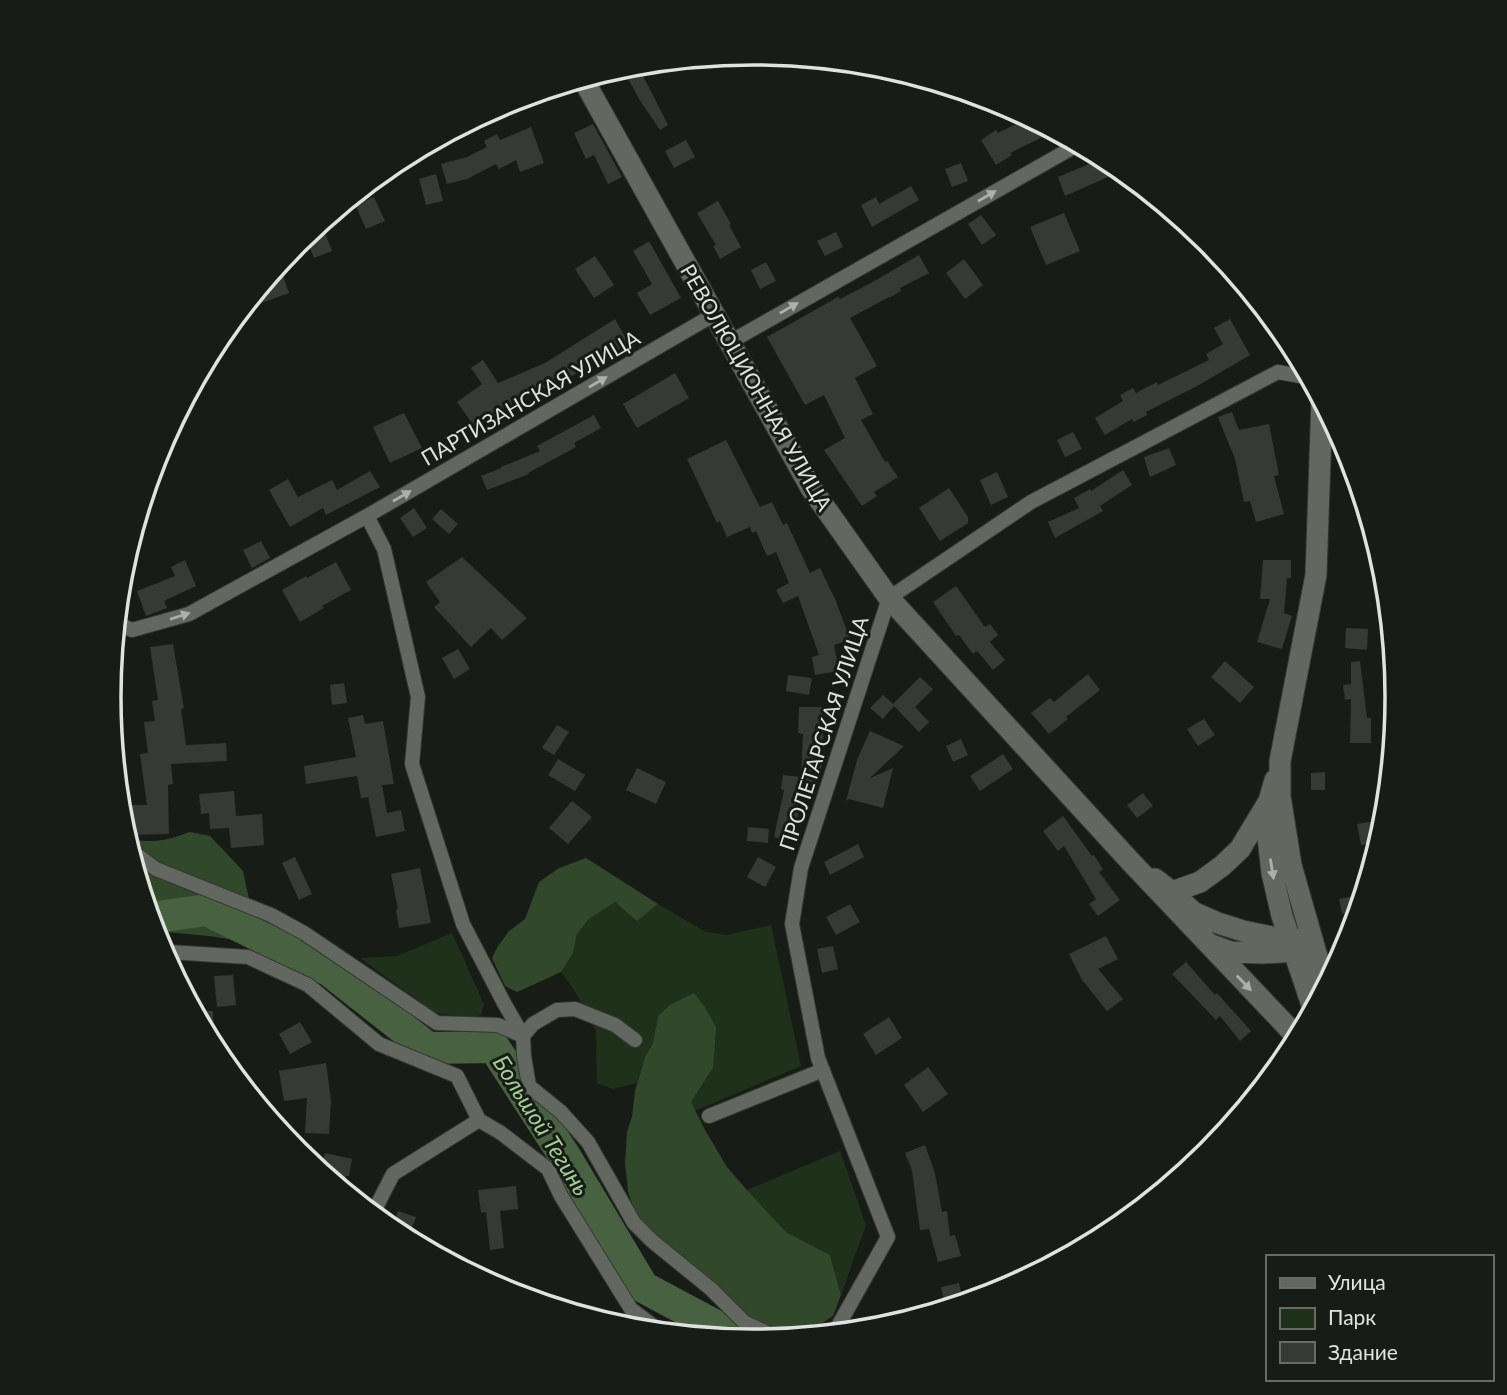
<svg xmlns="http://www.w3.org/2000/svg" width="1507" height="1395" font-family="Lato,sans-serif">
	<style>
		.green { fill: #20311b }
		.forest { fill: #31492a }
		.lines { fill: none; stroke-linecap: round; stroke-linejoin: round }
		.river { stroke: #486241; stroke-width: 32 }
		.building { fill: #353a34 }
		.street-casing { stroke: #343733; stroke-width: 16 }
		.secondary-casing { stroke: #343733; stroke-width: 23 }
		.street { stroke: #626760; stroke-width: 14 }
		.secondary { stroke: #626760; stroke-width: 21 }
		.oneway { fill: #adb1ac }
		.labels { text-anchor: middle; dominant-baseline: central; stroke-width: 6; stroke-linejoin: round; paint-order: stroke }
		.street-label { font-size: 21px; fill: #dfe2de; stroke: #181c16 }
		.water-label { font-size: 23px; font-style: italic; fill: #a3cf97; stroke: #181c16 }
		.rim { fill: none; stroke: #dfe2de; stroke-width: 3.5 }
	</style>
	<rect width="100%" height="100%" fill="#181c16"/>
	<path class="green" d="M615,902l22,18 21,-16 48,28 21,3 44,-10 30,141 -106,45 -4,-9 22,-34 -55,-52 -5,27 -8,14 -8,26 -24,6 -16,-6 -1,-52 -20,-38 -15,-21 12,-19 4,-19 12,-15z
		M452,933l32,71 -3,11 -9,3 -37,-5 -75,-55 37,-2z
		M840,1151l26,74 -25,70 -11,-40 -44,-23 -39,-42z"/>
	<path class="forest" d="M190,832l20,4 33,35 11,51 -7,20 -38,-6 -43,-4 -11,3 -30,-97c28,6 39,3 65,-6z
		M586,858l72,46 -21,17 -22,-19 -26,17 -12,15 -4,19 -12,19 -44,20 -12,-6 -13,-28 6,-12 11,-15 16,-12 14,-37 20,-14z
		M694,993l10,13 12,21 -3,41 -22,34 14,28 22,37 20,23 39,42 44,23 11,40 -8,21 -27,18 -42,-4 -126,-109 -10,-29 -3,-28 2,-32 5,-15 3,-26 10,-34 8,-14 5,-27 12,-11z"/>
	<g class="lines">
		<path class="river" d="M150,918l57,-8 123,61 98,77 66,-1 72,111 77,129 103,55"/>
	</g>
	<path class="building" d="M632,64h5l31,61 -8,5 -21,-31 -16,-30z
		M1030,117l15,8 4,9 -39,19 2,2 -16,10 -15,-25 15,-10 2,3z
		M593,124l29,53 -14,7 -14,-29 -8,4 -12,-26z
		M531,127l13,36 -24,9 -4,-12 -17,9 -3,-5 -29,15 -20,5 -6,-20 26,-7 20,-10 -3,-6 13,-7 3,6z
		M686,140l9,17 -21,11 -9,-17z
		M1101,159l7,18 -43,19 -7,-19z
		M961,163l7,18 -16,6 -7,-18z
		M436,174l7,27 -17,4 -7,-26z
		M911,186l8,14 -47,27 -11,-22 15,-8 3,7z
		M374,197l11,24 -19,8 -11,-25z
		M718,201l13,23 -2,1 12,22 -21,12 -7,-13 3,-1 -19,-32z
		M1064,213l16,38 -34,14 -16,-38z
		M981,215l15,20 -14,10 -14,-21z
		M321,222l11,29 -18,7 -9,-23z
		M836,232l7,15 -18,9 -8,-15z
		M649,241l32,57 -31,17 -13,-22 15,-9 -19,-33z
		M919,255l10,18 -29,15 1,3 -12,7v-1l-39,21 27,48 -22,12 18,36 -12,6 24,42 2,-1 11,16 -24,15 3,4 -15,10 -38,-56 21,-12 -21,-43 -19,10 -38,-68 71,-40 2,2 31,-16z
		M595,256l19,29 -20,13 -19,-29z
		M964,259l19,26 -18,14 -19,-26z
		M766,262l10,19 -16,8 -9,-19z
		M279,264l10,29 -47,17 31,-38z
		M615,319l14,25 -73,41v-2l-45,19 2,4 -11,7 -3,-4 -25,17 -17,-24 25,-18 -11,-16 12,-8 15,23 47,-20z
		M1230,319l20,36 -51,30 -53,27 1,3 -13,7 -2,-3 -27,16 -10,-17 28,-17 -3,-6 13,-7 3,5 21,-11 1,3 51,-25 -3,-6 17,-10 -9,-16z
		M675,373l14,25 -52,30 -14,-24z
		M1232,412l7,18 30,-6 10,51 -5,1 10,38 -28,8 -6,-21 -6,1 -9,-43 -17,-42z
		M404,413l18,35 -32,15 -17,-36z
		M594,415l7,13 -27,15 2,4 -48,26 1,1 -42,16 -6,-14 20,-8v-1l39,-16 -3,-5z
		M1073,432l9,17 -17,8 -8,-17z
		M726,440l34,67 12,-5 11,23 4,-2 23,50 10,-5 16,33 14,39 -16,5 5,26 -24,4 -3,-18 7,-2 -21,-59 -15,7 -7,-13 13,-7 -13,-31 -9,4 -11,-25 -4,2 -2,-6 -23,10 -7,-16 -3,2 -30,-64z
		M1169,448l7,17 -26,12 -6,-20z
		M1123,470l9,15 -32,21 3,5 -48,27 -7,-16 31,-14 -5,-10 16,-9 1,2z
		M370,471l10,16 -54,28 -3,-7 -33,19 -21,-37 19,-11 10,18 34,-17 5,10z
		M997,472l11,25 -17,8 -11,-25z
		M949,488l19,29v6l-28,18 -21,-33z
		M414,508l13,20 -14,9 -13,-19z
		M441,509l17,15 -9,10 -17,-15z
		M261,541l9,17 -18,10 -9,-18z
		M462,557l65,61 -25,22 -11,-12 -20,19 -37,-40 6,-5 -14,-20z
		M185,560l11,26 -32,15 3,7 -21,8 -9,-25 38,-15 -4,-9z
		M1263,560h28v18h-4l-3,35 8,3 -10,33 -25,-7 13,-43h-10z
		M336,562l15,28 -29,16 2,2 -24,14 -18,-32 24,-14 1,2z
		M956,586l29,41 5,-3 8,11 -8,7 15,18 -12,10 -16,-19 -4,3 -14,-19 -3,1 -23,-34z
		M1346,628l22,1 -1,21 -22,-2z
		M173,644l11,64 -3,1 5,36 40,-2 1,18 -56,3 2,20 -5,1 1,49 -38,1 -1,-30h17l-7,-51 8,-1 -4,-31 11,-1 -3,-20 6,-1 -8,-53z
		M458,649l12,20 -16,10 -12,-21z
		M1225,661l29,26 -14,16 -29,-26z
		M1360,661l7,57h4v25h-21l1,-44 -6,1 -2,-15 8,-1v-22z
		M1088,674l12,16 -34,27 2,2 -19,15 -18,-21 19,-15 4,4z
		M788,675l24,3 -3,17 -23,-4z
		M920,677l13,12 -18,18 14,15 -10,10 -25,-26 -11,13 -13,-11 13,-13 10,9z
		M344,683l3,20 -15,2 -2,-20z
		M799,707h25l-1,27 -1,30 -5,23 -2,7 -12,-2 -11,49 -18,-4 10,-47 -3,-1 2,-14 18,2 2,-43 -5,-1z
		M363,715l2,9 18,-3 11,63 -12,1 5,28 14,-3 4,21 -29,6 -8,-40 -7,1 -4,-22 -51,8 -2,-18 52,-9 -8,-39z
		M1204,719l11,16 -17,11 -11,-17z
		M557,725l12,7 -15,23 -12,-7z
		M870,731l34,15 -34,32 23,-10 -10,40 -34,-9 -3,2 11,-41z
		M961,739l7,16 -15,7 -7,-16z
		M1003,754l10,15 -33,22 -10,-15z
		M558,759l27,16 -10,16 -27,-16z
		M637,768l29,14 -10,22 -30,-14z
		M1325,772v18h-14v-17z
		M234,791l2,25 26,-2 2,31 -33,3 -2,-20 -19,1 -1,-16 -8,1 -2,-20z
		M1143,793l10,13 -16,12 -10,-13z
		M572,801l20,16 -24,27 -19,-16z
		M1063,816l29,40 2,-1 9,14 -4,3 21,28 -22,16 -9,-12 7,-5 -32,-53 -6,5 -15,-20z
		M1375,821l3,21 -17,3 -4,-21z
		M748,827l21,2 -1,14 -21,-2z
		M858,844l6,13 -34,18 -6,-13z
		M295,857l17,37 -13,6 -17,-37z
		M758,857l18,10 -11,20 -18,-10z
		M420,868l11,55 -32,5 -3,-18 2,-1 -7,-35z
		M1365,894l-5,16 -18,4 -3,-15z
		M850,904l10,18 -24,13 -10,-18z
		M1106,936l12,23 -20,10 25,30 -16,12 -25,-31 -13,-26z
		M833,946l5,23 -16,4 -5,-24z
		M1186,962l29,33 2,-2 34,38 -11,10 -20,-25 -4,4 -44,-46z
		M233,975l3,30 -19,2 -3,-31z
		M200,1011h13l1,40 -14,-27z
		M889,1017l13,21 -26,17 -13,-21z
		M300,1022l12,20 -22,12 -11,-20z
		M326,1063l5,37 -2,34 -24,-1 2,-35 -23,3 -5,-30z
		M928,1067l20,27 -25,18 -19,-27z
		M925,1145l10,28 7,39 5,-1 3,25 5,-1 6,21 -23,6 -9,-33 -9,1 -8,-60 -7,-17z
		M325,1153l27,6 -3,17h-3l-2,16 -23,-19z
		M516,1186l2,23 -18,2 4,37 -14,2 -4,-38 -5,1 -3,-23z
		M398,1211l18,6 -7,19 -18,-7z
		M959,1283l5,22 -18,5 -5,-23z"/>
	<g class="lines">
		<defs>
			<path id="street" d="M730,342l349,-198
				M116,623l16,7 57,-16 178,-98 348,-202
				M110,714l3,-16 -3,-21
				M128,848l28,21 115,46 33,18 133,90 61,2 25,11 -19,-33 -41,-79 -51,-160 6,-67 -34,-148 -17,-33
				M163,954l6,-2 79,5 60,28 71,59 78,32 22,44 22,13 47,36 13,27 70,113 33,25
				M635,1040l-20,-15 -40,-16 -18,1 -24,14 -10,12 1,20 5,30 32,26 27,30 46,81 18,18 59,48 33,33 38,18
				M709,1116l114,-46
				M372,1215l21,-41 86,-54
				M833,1335l55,-98 -70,-179 -26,-134 9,-56 88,-270 142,-96 247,-130 33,6"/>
			<path id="secondary" d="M583,79l228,409 78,110 242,264 168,177
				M1322,400l-6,175 -36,186v35l11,69 35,123
				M1269,803l-1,34 4,36 10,43 32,95
				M1155,879l17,13 28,-10 22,-16 18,-17 29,-48 6,-21
				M1180,900l13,12 25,11 25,8 44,9 10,8
				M1209,944l22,8 32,1 19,-1 7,-3 7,-10"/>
		</defs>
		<use href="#street" class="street-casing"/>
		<use href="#secondary" class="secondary-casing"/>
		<use href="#street" class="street"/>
		<use href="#secondary" class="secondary"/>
	</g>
	<defs><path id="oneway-solid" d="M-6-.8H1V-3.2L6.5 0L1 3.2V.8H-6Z" transform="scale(1.75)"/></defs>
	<g class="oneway">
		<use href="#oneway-solid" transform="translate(987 196) rotate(-30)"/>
		<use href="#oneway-solid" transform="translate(789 308) rotate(-30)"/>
		<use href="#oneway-solid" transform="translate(598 382) rotate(-30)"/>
		<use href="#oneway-solid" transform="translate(402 496) rotate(-30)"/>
		<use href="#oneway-solid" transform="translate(180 616) rotate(-18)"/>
		<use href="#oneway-solid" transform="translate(1272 869) rotate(81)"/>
		<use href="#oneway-solid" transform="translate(1244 983) rotate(46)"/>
	</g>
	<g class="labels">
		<g class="street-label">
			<text transform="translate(757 387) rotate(60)">РЕВОЛЮЦИОННАЯ УЛИЦА</text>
			<text transform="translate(530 397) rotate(-30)">ПАРТИЗАНСКАЯ УЛИЦА</text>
			<text transform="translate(823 733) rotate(-72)">ПРОЛЕТАРСКАЯ УЛИЦА</text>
		</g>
		<g class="water-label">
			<text transform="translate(542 1125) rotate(58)">Большой Тегинь</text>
		</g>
	</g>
	<path d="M0 0H1507V1395H0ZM121 697a632 632 0 1 1 1264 0a632 632 0 1 1-1264 0Z" fill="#181c16" fill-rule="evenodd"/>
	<path class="rim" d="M121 697a632 632 0 1 1 1264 0a632 632 0 1 1-1264 0Z"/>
	<rect x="1266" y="1255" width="228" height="126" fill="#181c16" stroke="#686b66" stroke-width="2"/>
	<rect x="1280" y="1278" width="35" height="10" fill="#626760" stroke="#686b66" stroke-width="2"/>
	<text x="1328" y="1290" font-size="21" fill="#dfe2de">Улица</text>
	<rect x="1280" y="1308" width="35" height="21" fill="#20311b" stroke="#686b66" stroke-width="2"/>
	<text x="1328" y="1325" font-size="21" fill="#dfe2de">Парк</text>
	<rect x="1280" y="1342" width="35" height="21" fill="#353a34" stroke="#686b66" stroke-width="2"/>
	<text x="1328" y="1360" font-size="21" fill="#dfe2de">Здание</text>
</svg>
